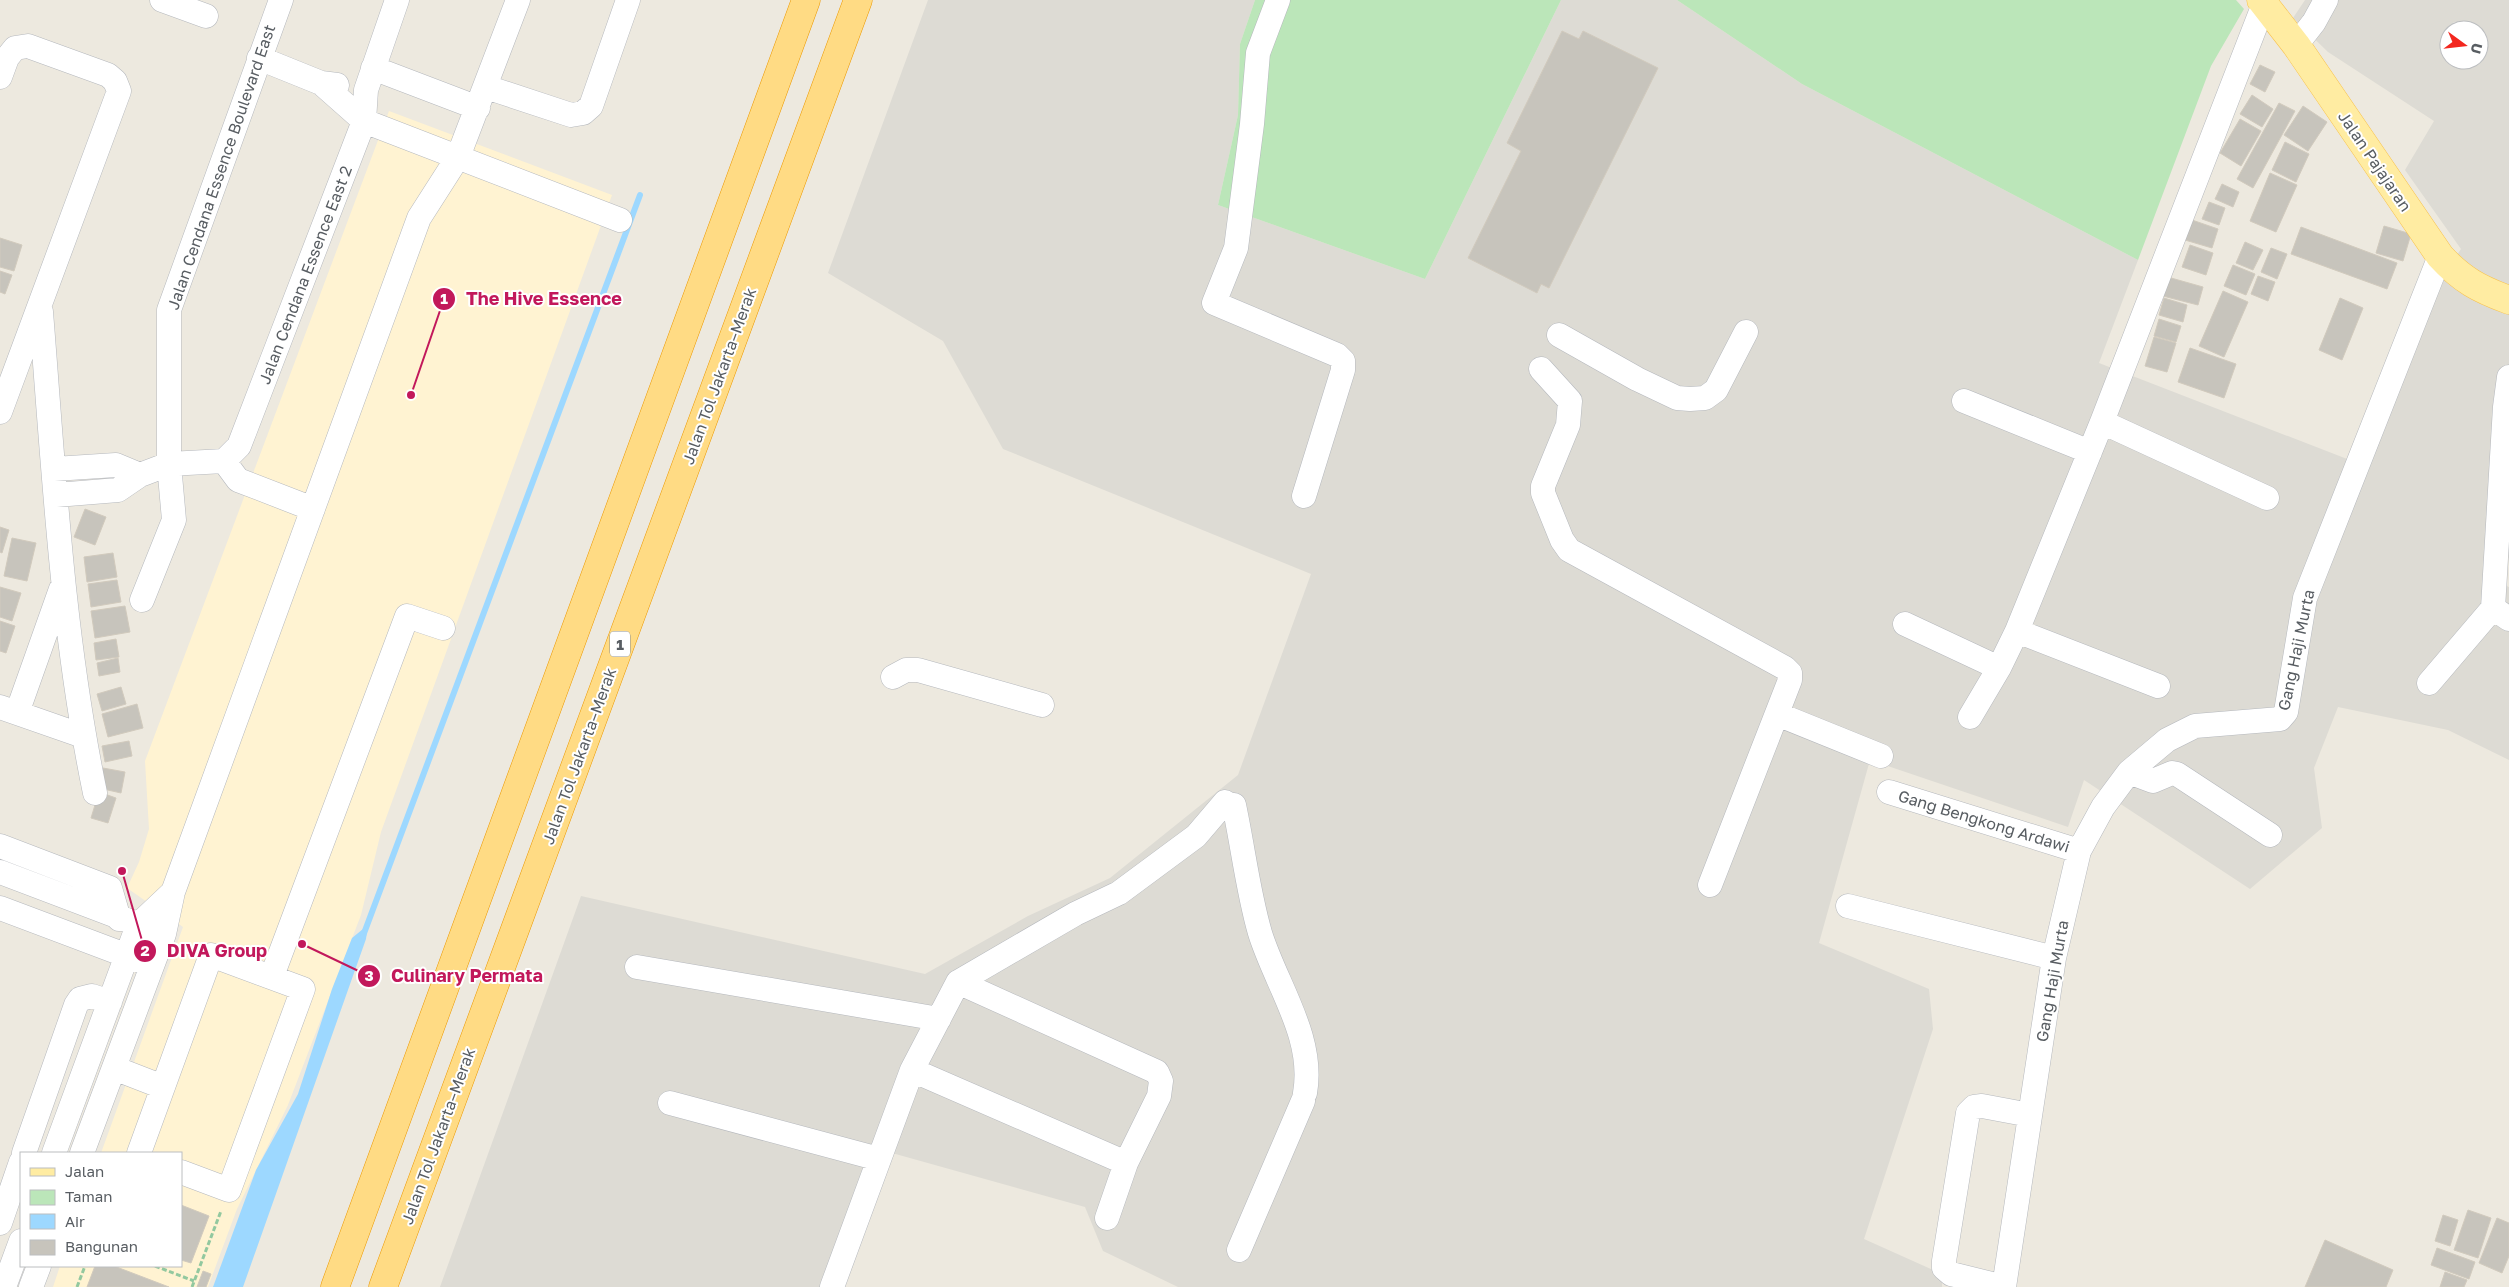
<svg xmlns="http://www.w3.org/2000/svg" width="2509" height="1287" font-family="'Golos Text',sans-serif">
	<style>
		.commercial { fill: #fff3d2 }
		.industrial { fill: #dddbd4; fill-rule: evenodd }
		.green { fill: #bbe6b9 }
		.water { fill: #9dd8ff }
		.lines { fill: none; stroke-linecap: round; stroke-linejoin: round }
		.stream { stroke: #9dd8ff; stroke-width: 6 }
		.building { fill: #c7c4bc; stroke: #d1cabd }
		.minor-casing { stroke: #b5b8bd; stroke-width: 25 }
		.major-casing { stroke: #f9c24b; stroke-width: 29 }
		.highway-casing { stroke: #ec9900; stroke-width: 29 }
		.path { stroke: #92c89f; stroke-width: 3; stroke-dasharray: 5 2.5; stroke-linecap: butt }
		.minor { stroke: #fff; stroke-width: 24 }
		.major { stroke: #ffeca2; stroke-width: 28 }
		.highway { stroke: #ffdb84; stroke-width: 28 }
		.labels { text-anchor: middle; dominant-baseline: central; stroke-width: 4; stroke-linejoin: round; paint-order: stroke }
		.shield { fill: #fff; stroke: #8a8e91; stroke-width: 1 }
		.shield-label { font-size: 15px; font-weight: bold; fill: #585d62 }
		.street-label { font-size: 16px; fill: #585d62; stroke: #fff }
		.leader { fill: none; stroke: #c2185b; stroke-width: 2 }
		.callout-dot { fill: #c2185b; stroke: #fff; stroke-width: 2 }
		.mark-label { font-size: 15px; text-anchor: middle; font-weight: bold; fill: #fff }
		.callout-label { font-size: 18px; text-anchor: middle; font-weight: bold; fill: #c2185b; stroke: #fff; stroke-width: 4; stroke-linejoin: round; paint-order: stroke }
	</style>
	<rect width="100%" height="100%" fill="#ede9df"/>
	<path class="commercial" d="M389,111l223,84 -231,637 -20,83 -73,190 -51,104 -29,78h-155l7,-21h121v-113h-80l82,-226 -56,-39 12,-26 10,-33 -4,-68z"/>
	<path class="industrial" d="M928,0h327l-15,44 -2,71 -20,90 207,74 136,-279h116l125,84 336,176 -39,103 261,101 39,-123 62,-92 -56,-79 29,-49 -106,-69 -35,-34 12,-18h204v556l-9,27 9,4v173l-61,-30 -110,-23 -24,61 8,60 -72,61 -166,-109 -16,47 -198,-67 -51,183 110,46 4,40 -69,210 78,35v13h-764l-75,-36 -18,-44 -193,-54 -57,134h-395l141,-391 344,78 103,-58 82,-38 128,-103 73,-201 -308,-125 -60,-108 -115,-68zM2449,30h30v30h-30z"/>
	<path class="green" d="M1255,0h306l-136,279 -207,-74 20,-90 2,-71z
		M1677,0h559l8,9 -33,57 -73,194 -336,-176z"/>
	<path class="water" d="M363,929l4,2 -1,8 -123,348h-30l43,-117 42,-76 34,-105 20,-51z"/>
	<g class="lines">
		<path class="stream" d="M363,936l277,-741"/>
	</g>
	<path class="building" d="M1562,31l17,8 4,-8 75,37 -109,220 -8,-4 -4,9 -69,-35 53,-107 -14,-8z
		M2260,65l15,7 -10,20 -15,-8z
		M2252,95l21,14 -11,18 -22,-13z
		M2279,103l16,8 -42,77 -16,-9z
		M2303,106l24,16 -19,29 -24,-16z
		M2240,119l21,12 -20,35 -21,-13z
		M2285,142l24,12 -13,28 -24,-12z
		M2270,173l27,12 -21,47 -26,-11z
		M2222,184l17,8 -6,15 -18,-8z
		M2209,202l16,6 -6,17 -17,-6z
		M2192,220l26,9 -6,19 -27,-8z
		M2384,226l27,8 -8,27 -27,-8z
		M2301,227l96,36 -10,26 -96,-35z
		M0,238l22,7 -8,26 -14,-4z
		M2245,242l18,8 -10,20 -17,-7z
		M2190,245l23,8 -7,22 -24,-8z
		M2271,248l16,6 -10,25 -16,-7z
		M2233,265l22,9 -9,21 -22,-9z
		M0,271l12,4 -7,19 -5,-2z
		M2164,276l39,11 -5,18 -39,-10z
		M2258,276l17,6 -7,19 -17,-7z
		M2223,291l25,11 -24,55 -25,-11z
		M2164,298l23,7 -4,17 -24,-7z
		M2340,298l23,10 -21,52 -23,-10z
		M2159,319l22,7 -5,16 -22,-6z
		M2154,337l22,6 -9,29 -22,-6z
		M2190,348l46,16 -12,34 -46,-16z
		M85,509l21,8 -11,28 -21,-8z
		M0,527l9,3 -7,23 -2,-1z
		M12,538l24,5 -9,38 -23,-5z
		M113,553l4,24 -30,5 -3,-25z
		M117,580l4,22 -30,5 -3,-23z
		M0,587l21,6 -9,28 -12,-4z
		M125,606l5,26 -35,6 -4,-27z
		M0,621l15,5 -9,27 -6,-2z
		M116,639l3,18 -23,3 -2,-17z
		M118,658l2,14 -21,4 -2,-13z
		M121,687l5,17 -24,7 -5,-17z
		M137,704l6,24 -35,9 -6,-23z
		M129,741l3,15 -27,6 -3,-16z
		M103,768l22,4 -4,21 -22,-5z
		M99,792l17,6 -8,25 -17,-5z
		M181,1205l28,11 -18,47 -10,-3z
		M2468,1210l23,8 -13,40 -24,-8z
		M2443,1215l15,5 -8,26 -15,-5z
		M2497,1218l12,5v33l-7,17 -23,-10z
		M2325,1240l68,30 -7,17h-81z
		M2437,1248l38,14 -6,17 -38,-14z
		M95,1266h19l55,21h-82z
		M203,1271l8,3 -5,13h-9z
		M2445,1272l22,8 -3,7h-24z"/>
	<g class="lines">
		<defs>
			<path id="minor" d="M162,0l44,16
				M1278,0l-20,53 -6,71 -16,124 -22,55 123,52 6,6v9l-39,126
				M2264,4l-162,418 165,76
				M2296,45l18,-23 12,-22
				M259,58l62,25 16,2
				M373,68l105,40
				M0,77l7,-19 8,-10 13,-2 80,29 7,6 4,10 -119,321
				M321,83l43,38 256,99
				M486,87l85,28 12,-2 8,-7 37,-106
				M41,312c13,161 21,322 54,481
				M1559,335l78,44 40,19 13,1 15,-1 11,-8 30,-58
				M1541,369l29,32 -2,24 -25,61v7l19,47 7,10 216,118 5,5v7l-80,205
				M2509,377l-4,30 -12,201 16,11
				M1964,401l126,51
				M224,461l14,19 75,29
				M54,469l62,-4 24,10
				M56,495l62,-5 22,-15 29,-11 55,-3 15,-15 125,-325 2,-31 31,-90
				M142,600l32,-80 -5,-56v-154l112,-310
				M1905,624l94,44
				M2017,631l141,55
				M893,677l13,-7h12l124,35
				M2429,683l64,-75
				M0,707l83,29
				M17,713l44,-124
				M1777,714l104,42
				M1970,717l29,-49 18,-37 85,-209
				M2129,772l24,9 19,-8 5,1 93,61
				M1889,792l190,59
				M1234,805c9,42 14,87 26,128 16,52 55,104 45,160
				M0,846l110,42 9,31
				M0,872l164,62 -82,219
				M1848,906l206,52
				M0,908l141,53
				M164,934l9,-42 246,-674 39,-61 60,-157
				M637,967l302,52
				M272,976l135,-360 36,12
				M958,982l199,90 4,9 -2,15 -33,67 -19,55
				M114,1068l49,19
				M912,1070l214,93
				M670,1103l209,56
				M24,1153l52,-148 4,-6 12,-3 18,6
				M54,1153l84,-228 35,-33
				M139,1153l72,-198 92,34 -74,201 -48,-18
				M0,1223l21,-61
				M1239,1250l64,-149
				M4,1287l17,-46
				M31,1287l8,-21
				M832,1287l80,-217 46,-88 117,-68 44,-21 77,-57 29,-34
				M2004,1287l50,-329 25,-107 24,-44 26,-35 38,-32 28,-14 85,-7 6,-7 19,-114 135,-342
				M2004,1287l-53,-13 -7,-6v-7l24,-148 6,-6 8,-1 48,9"/>
			<path id="major" d="M2261,0l35,45 144,211c22,24 39,33 69,44"/>
			<path id="highway" d="M335,1287l471,-1287
				M383,1287l475,-1287"/>
		</defs>
		<use href="#minor" class="minor-casing"/>
		<use href="#major" class="major-casing"/>
		<use href="#highway" class="highway-casing"/>
		<path class="path" d="M155,1266l39,15
			M77,1287l8,-21
			M192,1287l29,-76"/>
		<use href="#minor" class="minor"/>
		<use href="#major" class="major"/>
		<use href="#highway" class="highway"/>
	</g>
	<g class="labels">
		<rect class="shield" x="610" y="631.5" width="20" height="25" rx="4"/>
		<g class="shield-label">
			<text x="620" y="644">1</text>
		</g>
		<g class="street-label">
			<text transform="translate(2375 161) rotate(56)">Jalan Pajajaran</text>
			<text transform="translate(221 167) rotate(-71)">Jalan Cendana Essence Boulevard East</text>
			<text transform="translate(305 275) rotate(-69)">Jalan Cendana Essence East 2</text>
			<text transform="translate(719 376) rotate(-70)">Jalan Tol Jakarta–Merak</text>
			<text transform="translate(2296 650) rotate(-78)">Gang Haji Murta</text>
			<text transform="translate(579 756) rotate(-70)">Jalan Tol Jakarta–Merak</text>
			<text transform="translate(1984 821) rotate(17)">Gang Bengkong Ardawi</text>
			<text transform="translate(2052 981) rotate(-80)">Gang Haji Murta</text>
			<text transform="translate(438 1136) rotate(-70)">Jalan Tol Jakarta–Merak</text>
		</g>
	</g>
	<path class="leader" d="M411 395L444 299M122 871L145 951M302 944L369 976"/>
	<g class="callout-dot">
		<circle cx="411" cy="395" r="5"/>
		<circle cx="122" cy="871" r="5"/>
		<circle cx="302" cy="944" r="5"/>
		<circle cx="444" cy="299" r="12"/>
		<circle cx="145" cy="951" r="12"/>
		<circle cx="369" cy="976" r="12"/>
	</g>
	<g class="mark-label">
		<text x="444" y="304">1</text>
		<text x="145" y="956">2</text>
		<text x="369" y="981">3</text>
	</g>
	<g class="callout-label">
		<text x="544" y="305">The Hive Essence</text>
		<text x="217" y="957">DIVA Group</text>
		<text x="467" y="982">Culinary Permata</text>
	</g>
	<rect x="20" y="1152" width="162" height="115" fill="#ffffff" stroke="#bcbec0"/>
	<rect x="30" y="1168" width="25" height="8" fill="#ffeca2" stroke="#bcbec0"/>
	<text x="65" y="1177" font-size="15" fill="#585d62">Jalan</text>
	<rect x="30" y="1190" width="25" height="15" fill="#bbe6b9" stroke="#bcbec0"/>
	<text x="65" y="1202" font-size="15" fill="#585d62">Taman</text>
	<rect x="30" y="1214" width="25" height="15" fill="#9dd8ff" stroke="#bcbec0"/>
	<text x="65" y="1227" font-size="15" fill="#585d62">Air</text>
	<rect x="30" y="1240" width="25" height="15" fill="#c7c4bc" stroke="#bcbec0"/>
	<text x="65" y="1252" font-size="15" fill="#585d62">Bangunan</text>
	<g transform="translate(2464 45) rotate(105)"><circle r="24" fill="#ffffff" stroke="#bcbec0"/>
	<path d="M0-4L9 19L0 12L-9 19Z" fill="#f3271f"/>
	<text y="-8" font-size="14" font-weight="bold" text-anchor="middle" fill="#585d62">U</text>
	</g>
</svg>
